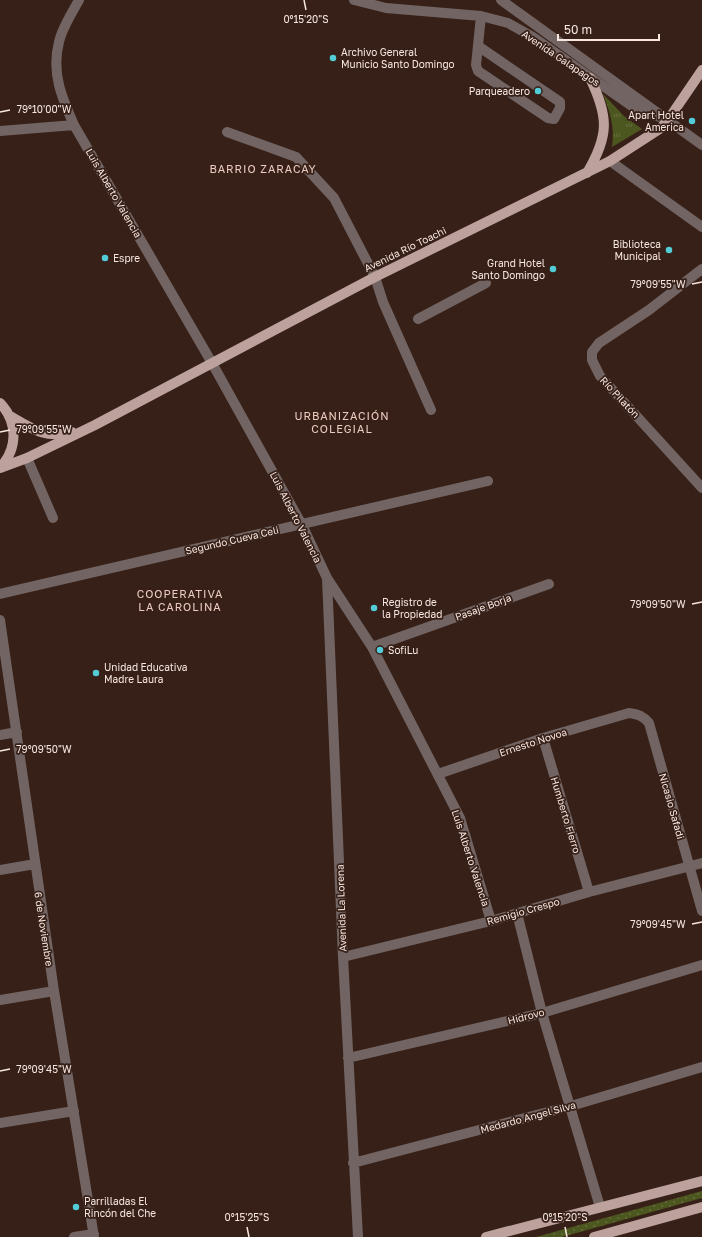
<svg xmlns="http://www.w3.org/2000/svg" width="702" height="1237" font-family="'Golos Text',sans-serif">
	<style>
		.grass { fill: url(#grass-dots) }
		.park { fill: url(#park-tufts) }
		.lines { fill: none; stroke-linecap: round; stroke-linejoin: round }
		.minor { stroke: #716462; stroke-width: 10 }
		.major { stroke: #bca19c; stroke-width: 10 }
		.ticks { fill: none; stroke: #f8e7e1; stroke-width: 1.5 }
		.poi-dot { fill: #52ccd6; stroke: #372018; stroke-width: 1.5 }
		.labels { text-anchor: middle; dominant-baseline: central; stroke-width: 3.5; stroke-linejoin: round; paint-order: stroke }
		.poi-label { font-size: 10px; fill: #f8e7e1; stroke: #372018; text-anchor: start }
		.street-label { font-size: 10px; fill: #f8e7e1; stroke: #372018 }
		.neighbourhood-label { font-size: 11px; letter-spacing: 1px; fill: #ecccc1; stroke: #372018 }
		.ticks-label { font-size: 10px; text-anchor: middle; fill: #f8e7e1; stroke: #372018; stroke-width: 3.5; stroke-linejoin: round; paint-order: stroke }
	</style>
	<defs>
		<pattern id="grass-dots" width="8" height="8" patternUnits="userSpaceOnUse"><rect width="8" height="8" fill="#4c561f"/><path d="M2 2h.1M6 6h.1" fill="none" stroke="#676e3f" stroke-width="1.8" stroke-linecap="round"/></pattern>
		<pattern id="park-tufts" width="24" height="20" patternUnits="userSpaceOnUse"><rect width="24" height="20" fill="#4c561f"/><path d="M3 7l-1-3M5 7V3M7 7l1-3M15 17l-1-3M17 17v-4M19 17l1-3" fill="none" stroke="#676e3f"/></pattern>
	</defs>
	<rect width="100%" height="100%" fill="#372018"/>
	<path class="grass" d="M702,1191v7l-140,39h-26z"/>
	<path class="park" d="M603,94l21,22 18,13 -30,18c3,-20 -2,-35 -9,-53z"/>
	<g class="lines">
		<path class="minor" d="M79,0c-7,13 -17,28 -20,42 -8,31 3,56 15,83l138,238 90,162 25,53 45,69 88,171 31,103
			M354,0l32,8 95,8 27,7 25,14 100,70 35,13
			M501,0l201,145
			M478,46l82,56v6l-6,11 -6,-1 -70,-47 -2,-6 5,-49
			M0,131l74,-6
			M227,132l69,25 38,41 41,79 8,25 48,108
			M610,161l92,66
			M702,269l-53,41 -50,33 -7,9v8l8,16 102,112
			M418,319l68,-36
			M27,458l26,60
			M327,578l16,379 15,280
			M0,594l488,-113
			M0,620l54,371 40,246
			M372,647l177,-63
			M0,735l17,-3
			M543,738l46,154
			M438,774l105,-36 86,-25c9,1 14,3 20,10l53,188
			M0,870l35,-6
			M517,913l25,100 58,194
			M343,957l148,-36 98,-29 113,-29
			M0,1000l54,-9
			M348,1058l194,-45 160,-48
			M0,1123l74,-12
			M353,1163l218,-57 131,-39
			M74,1237l20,-3"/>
		<path class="major" d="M587,173c22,-37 22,-56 3,-95
			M0,403c18,19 18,45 0,65
			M10,416c22,13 36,23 62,16
			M0,468l27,-10 68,-33 280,-148 235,-116 51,-33 7,-8 34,-50
			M486,1237l216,-56
			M594,1237l108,-30"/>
	</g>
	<path class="ticks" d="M304,0l2,10M0,112l10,-2M692,284l10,-2M0,432l10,-2M692,604l10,-2M0,751l10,-2M692,924l10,-2M0,1071l10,-2M247,1227l2,10M565,1227l2,10"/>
	<g class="poi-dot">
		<circle cx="333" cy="58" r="4"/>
		<circle cx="538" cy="91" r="4"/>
		<circle cx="692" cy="121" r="4"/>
		<circle cx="669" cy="250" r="4"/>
		<circle cx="105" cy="258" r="4"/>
		<circle cx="553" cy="269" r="4"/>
		<circle cx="374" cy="608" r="4"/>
		<circle cx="380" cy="650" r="4"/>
		<circle cx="96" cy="673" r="4"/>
		<circle cx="76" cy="1207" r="4"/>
	</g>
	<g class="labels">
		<g class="poi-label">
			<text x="341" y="52">Archivo General<tspan x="341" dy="12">Municio Santo Domingo</tspan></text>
			<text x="530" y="91" text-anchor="end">Parqueadero</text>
			<text x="684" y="115" text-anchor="end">Apart Hotel<tspan x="684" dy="12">America</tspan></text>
			<text x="661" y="244" text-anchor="end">Biblioteca<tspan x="661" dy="12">Municipal</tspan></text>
			<text x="113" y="258">Espre</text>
			<text x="545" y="263" text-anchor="end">Grand Hotel<tspan x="545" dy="12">Santo Domingo</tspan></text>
			<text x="382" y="602">Registro de<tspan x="382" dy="12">la Propiedad</tspan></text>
			<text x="388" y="650">SofiLu</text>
			<text x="104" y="667">Unidad Educativa<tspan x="104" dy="12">Madre Laura</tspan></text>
			<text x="84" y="1201">Parrilladas El<tspan x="84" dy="12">Rincón del Che</tspan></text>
		</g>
		<g class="street-label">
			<text transform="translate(561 58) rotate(34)">Avenida Galapagos</text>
			<text transform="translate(114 193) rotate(60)">Luis Alberto Valencia</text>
			<text transform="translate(405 249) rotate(-26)">Avenida Río Toachi</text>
			<text transform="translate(620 397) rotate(47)">Río Pilatón</text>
			<text transform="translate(296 517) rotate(63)">Luis Alberto Valencia</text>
			<text transform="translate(232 540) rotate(-13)">Segundo Cueva Celi</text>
			<text transform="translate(483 607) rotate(-20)">Pasaje Borja</text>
			<text transform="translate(533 742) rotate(-18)">Ernesto Novoa</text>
			<text transform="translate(672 806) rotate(74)">Nicasio Safadi</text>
			<text transform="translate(566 815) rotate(73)">Humberto Fierro</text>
			<text transform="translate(471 858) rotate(72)">Luis Alberto Valencia</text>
			<text transform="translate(341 908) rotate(-92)">Avenida La Lorena</text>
			<text transform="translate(523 911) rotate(-16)">Remigio Crespo</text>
			<text transform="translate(44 929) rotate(81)">6 de Noviembre</text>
			<text transform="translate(526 1016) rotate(-14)">Hidrovo</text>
			<text transform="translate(528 1117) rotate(-15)">Medardo Angel Silva</text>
		</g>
		<g class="neighbourhood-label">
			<text x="263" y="168">BARRIO ZARACAY</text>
			<text x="342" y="415">URBANIZACIÓN<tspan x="342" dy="13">COLEGIAL</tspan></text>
			<text x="180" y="593">COOPERATIVA<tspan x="180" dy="13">LA CAROLINA</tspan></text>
		</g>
	</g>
	<g class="ticks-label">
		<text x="306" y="23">0°15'20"S</text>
		<text x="44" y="113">79°10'00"W</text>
		<text x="658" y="288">79°09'55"W</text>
		<text x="44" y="433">79°09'55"W</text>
		<text x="658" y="608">79°09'50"W</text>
		<text x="44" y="753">79°09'50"W</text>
		<text x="658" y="928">79°09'45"W</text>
		<text x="44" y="1073">79°09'45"W</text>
		<text x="247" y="1221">0°15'25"S</text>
		<text x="565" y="1221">0°15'20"S</text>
	</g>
	<path d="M558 34v6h101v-6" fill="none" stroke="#f8e7e1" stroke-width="2"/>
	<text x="564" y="34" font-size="12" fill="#f8e7e1" stroke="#372018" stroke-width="3" paint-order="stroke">50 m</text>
</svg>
